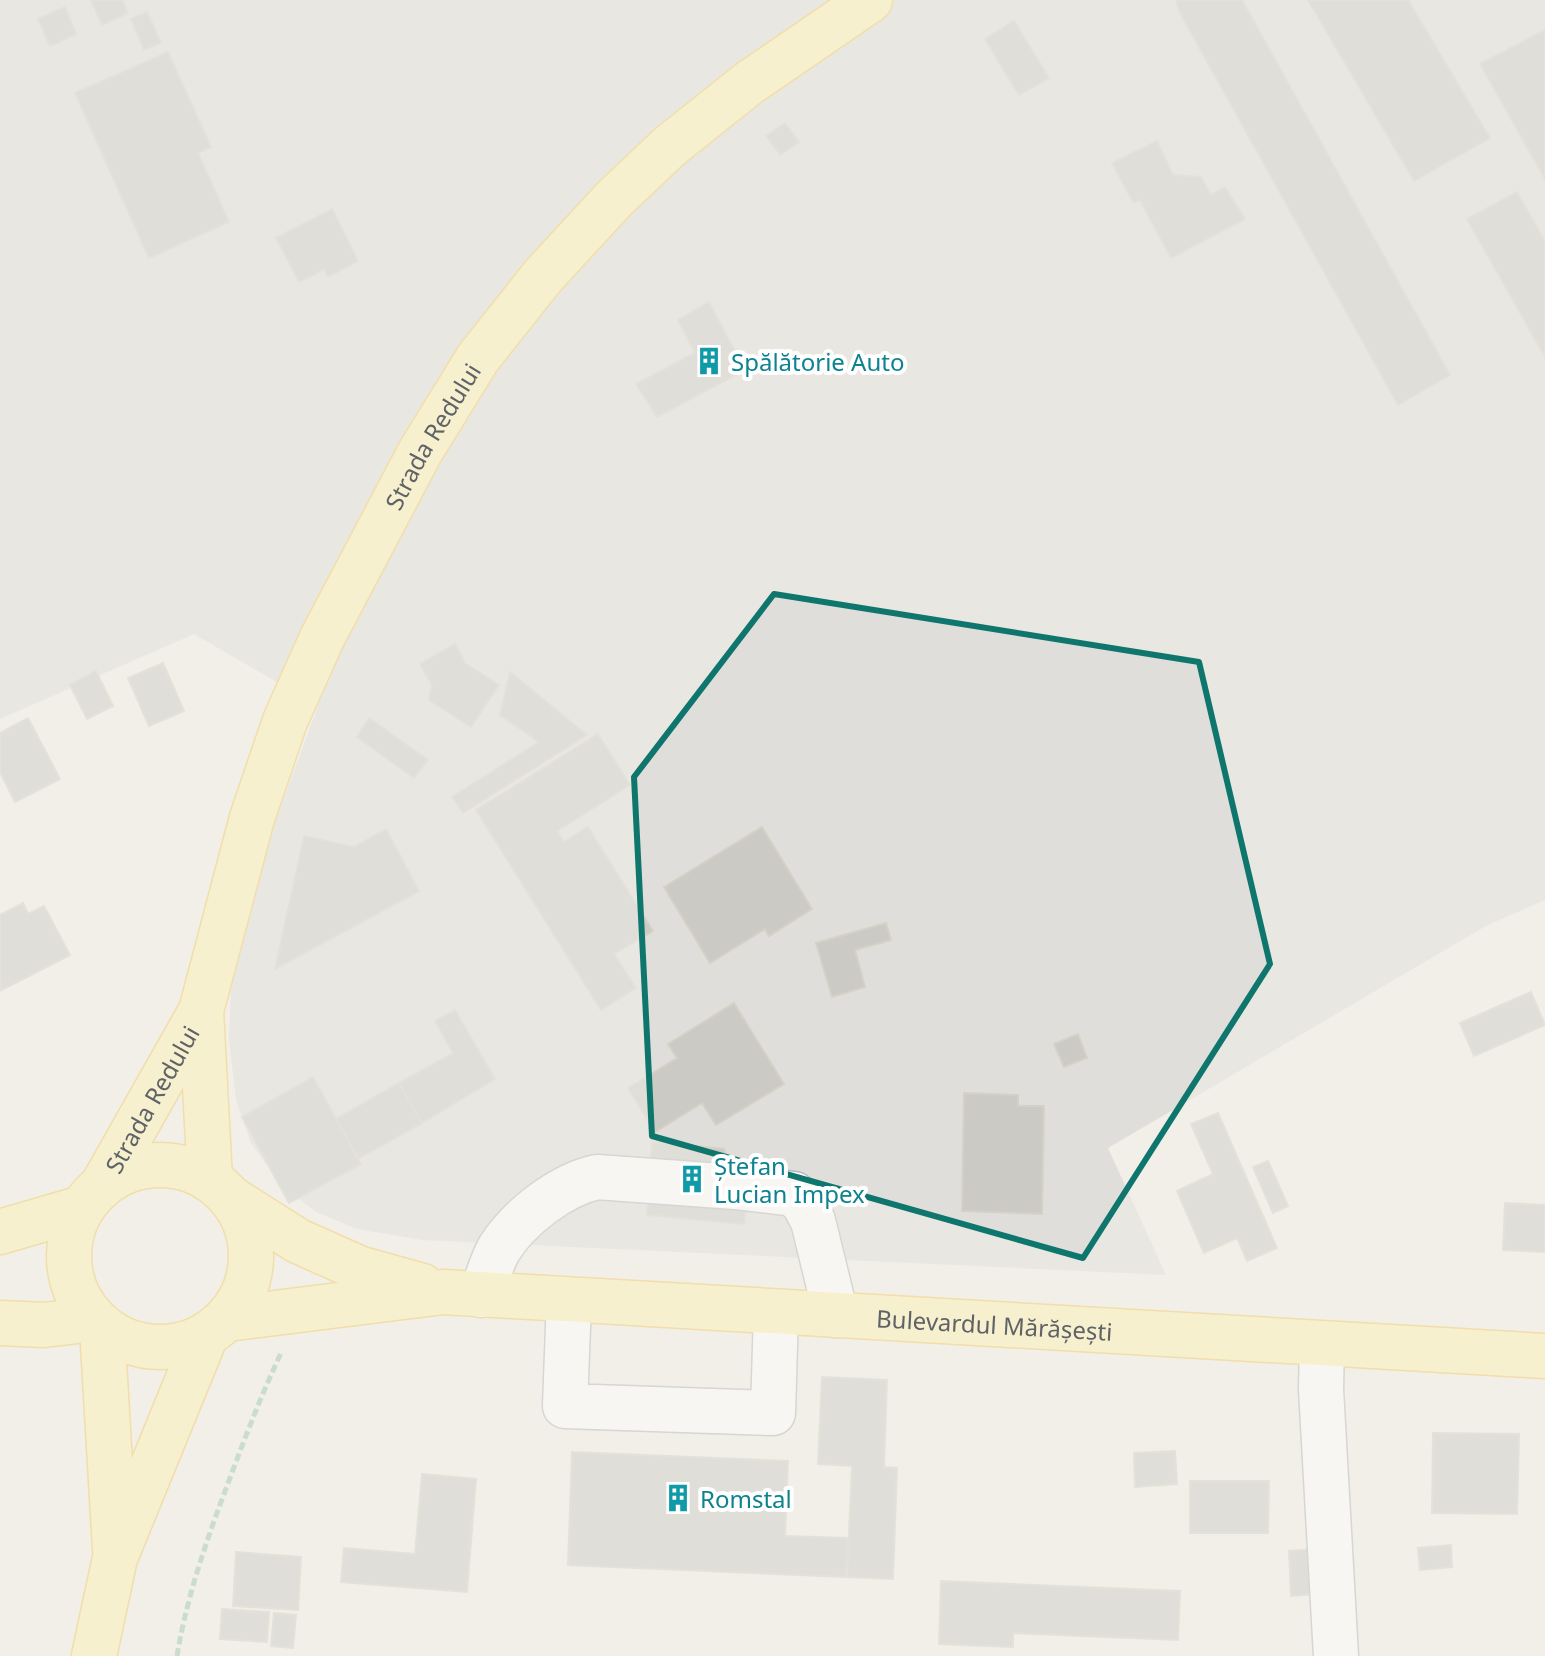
<svg xmlns="http://www.w3.org/2000/svg" width="1545" height="1656" font-family="'Noto Sans',sans-serif">
	<style>
		.industrial { fill: #e0deda }
		.building { fill: #cccac5; stroke: #d6d1c6; stroke-width: 2 }
		.lines { fill: none; stroke-linecap: round; stroke-linejoin: round }
		.minor-casing { stroke: #b5b8bc; stroke-width: 47 }
		.major-casing { stroke: #f2c960; stroke-width: 47 }
		.path { stroke: #9cc7a9; stroke-width: 5; stroke-dasharray: 8 4; stroke-linecap: butt }
		.minor { stroke: #fff; stroke-width: 44 }
		.major { stroke: #fff2af; stroke-width: 44 }
		.marked { fill: none; stroke: #0f766e; stroke-width: 6; stroke-linejoin: round }
		.labels { text-anchor: middle; dominant-baseline: central; stroke-width: 8; stroke-linejoin: round; paint-order: stroke }
		.culture-label { font-size: 24px; fill: #0d838f; stroke: #fff; text-anchor: start }
		.street-label { font-size: 24px; fill: #5f6368; stroke: #fff }
	</style>
	<rect width="100%" height="100%" fill="#f1efe8"/>
	<path class="industrial" d="M0,0h1545v900l-59,26 -378,222 58,127 -744,-35 -65,-11 -41,-17 -35,-27 -30,-42 -15,-43 -7,-61 2,-54 34,-136 53,-143 -124,-72 -194,85z"/>
	<path class="building" d="M91,0h31l6,13 -26,12z
		M1176,0h66l208,375 -52,30 -218,-392z
		M1308,0h100l82,138 -76,43z
		M65,7l11,27 -26,12 -12,-27z
		M147,12l14,31 -17,7 -13,-31z
		M1014,21l35,57 -30,17 -34,-56z
		M1545,30v149l-65,-115z
		M168,52l43,95 -13,6 31,69 -80,36 -74,-165z
		M785,123l14,19 -19,13 -14,-19z
		M1157,141l16,34 28,2 10,18 14,-8 20,32 -74,39 -31,-58 -7,2 -21,-39z
		M1517,192l28,49v116l-78,-138z
		M332,209l26,52 -30,16 -4,-8 -25,13 -23,-44z
		M709,302l36,68 -88,47 -21,-33 59,-31 -17,-33z
		M455,644l10,19 34,22 -28,42 -42,-27 3,-15 -12,-21z
		M163,663l21,48 -35,15 -21,-48z
		M96,671l17,35 -26,13 -17,-34z
		M510,672l77,63 -124,78 -11,-16 87,-55 -39,-27z
		M28,718l32,61 -45,23 -15,-30v-39z
		M369,718l59,42 -14,18 -57,-41z
		M598,734l32,51 -73,46 7,11 24,-15 65,104 -39,23 22,34 -35,22 -125,-200z
		M762,827l50,82 -43,27 -4,-7 -55,34 -46,-76z
		M386,829l33,62 -144,78 29,-133 50,11z
		M23,903l5,11 16,-8 26,49 -70,36v-76z
		M886,923l5,17 -36,10 10,37 -33,10 -16,-54z
		M1531,992l14,33 -71,31 -14,-33z
		M734,1003l50,81 -68,41 -14,-22 -47,29 -27,-44 49,-30 -9,-14z
		M455,1010l40,69 -73,44 -23,-40 54,-30 -18,-32z
		M1078,1034l9,24 -23,9 -10,-23z
		M313,1077l48,87 -72,39 -47,-86z
		M399,1083l23,40 -64,36 -22,-40z
		M964,1093l54,2v11h26l-2,108 -80,-3z
		M1218,1113l59,135 -30,13 -10,-23 -33,15 -27,-62 36,-17 -22,-50z
		M652,1142l72,7 22,59 -2,16 -97,-9z
		M1268,1161l20,45 -15,7 -20,-46z
		M1505,1203l40,2v47l-42,-2z
		M822,1377l65,3 -3,87 13,1 -4,111 -46,-2 5,-111 -34,-2z
		M1433,1433l86,1 -2,80 -85,-1z
		M1175,1451l2,33 -42,3 -1,-34z
		M572,1452l216,9 -3,75 63,2 -2,39 -278,-12z
		M422,1474l54,5 -9,113 -126,-10 3,-34 71,6z
		M1190,1481h79l-1,52h-78z
		M1451,1545l1,22 -32,3 -2,-22z
		M1314,1549l2,45 -25,2 -2,-45z
		M236,1552l65,5 -3,53 -65,-4z
		M941,1581l239,10 -2,49 -165,-7v14l-74,-3z
		M222,1609l47,3 -2,30 -47,-3z
		M274,1613l22,2 -3,33 -22,-2z"/>
	<g class="lines">
		<defs>
			<path id="minor" d="M481,1295c6,-15 10,-32 18,-46 20,-32 62,-64 98,-72l138,10 59,7 10,10 9,17 23,94
				M569,1300l-4,106 208,7 3,-101
				M1322,1344l-1,45 15,267"/>
			<g id="major">
				<path d="M201,1011l9,169"/>
				<circle cx="160" cy="1256" r="91"/>
				<path id="s1" d="M102,1186l99,-175 51,-193 33,-97 37,-83 98,-186 58,-94 65,-82 71,-77 56,-53 79,-63 121,-83"/>
				<path d="M232,1199l66,42 63,28 61,17"/>
				<path d="M0,1232l82,-24"/>
				<path id="s2" d="M227,1319l216,-27 1102,64"/>
				<path d="M0,1323l44,2 50,-6"/>
				<path d="M102,1327l13,222"/>
				<path d="M94,1656l21,-98 91,-223"/>
			</g>
		</defs>
		<use href="#minor" class="minor-casing"/>
		<use href="#major" class="major-casing"/>
		<path class="path" d="M177,1656c10,-61 31,-120 53,-178 16,-43 32,-85 52,-127"/>
		<use href="#minor" class="minor"/>
		<use href="#major" class="major"/>
	</g>
	<path d="M0 0H1545V1656H0ZM774,594l425,68 71,302 -187,294 -431,-122 -18,-359z" fill="#f1efe8" fill-opacity=".55" fill-rule="evenodd"/>
	<path class="marked" d="M774,594l425,68 71,302 -187,294 -431,-122 -18,-359z"/>
	<defs>
		<symbol id="building-bare" viewBox="-9 -9 18 18"><path d="M-4-6H4V6H1V3H-1V6H-4ZM-2.5-4.3h1.7v1.8h-1.7ZM.8-4.3h1.7v1.8H.8ZM-2.5-1h1.7V.8h-1.7ZM.8-1h1.7V.8H.8Z" fill="#0f9aa8" stroke="#fff" stroke-width="2.5" paint-order="stroke"/></symbol>
	</defs>
	<g fill-rule="evenodd">
		<use href="#building-bare" x="689" y="341" width="40" height="40"/>
		<use href="#building-bare" x="672" y="1159" width="40" height="40"/>
		<use href="#building-bare" x="658" y="1478" width="40" height="40"/>
	</g>
	<g class="labels">
		<g class="culture-label">
			<text x="731" y="361">Spălătorie Auto</text>
			<text x="714" y="1165">Ștefan<tspan x="714" dy="28">Lucian Impex</tspan></text>
			<text x="700" y="1498">Romstal</text>
		</g>
		<g class="street-label">
			<text stroke="none"><textPath href="#s1" startOffset="824">Strada Redului</textPath></text>
			<text stroke="none"><textPath href="#s1" startOffset="100">Strada Redului</textPath></text>
			<text stroke="none"><textPath href="#s2" startOffset="770">Bulevardul Mărășești</textPath></text>
		</g>
	</g>
</svg>
